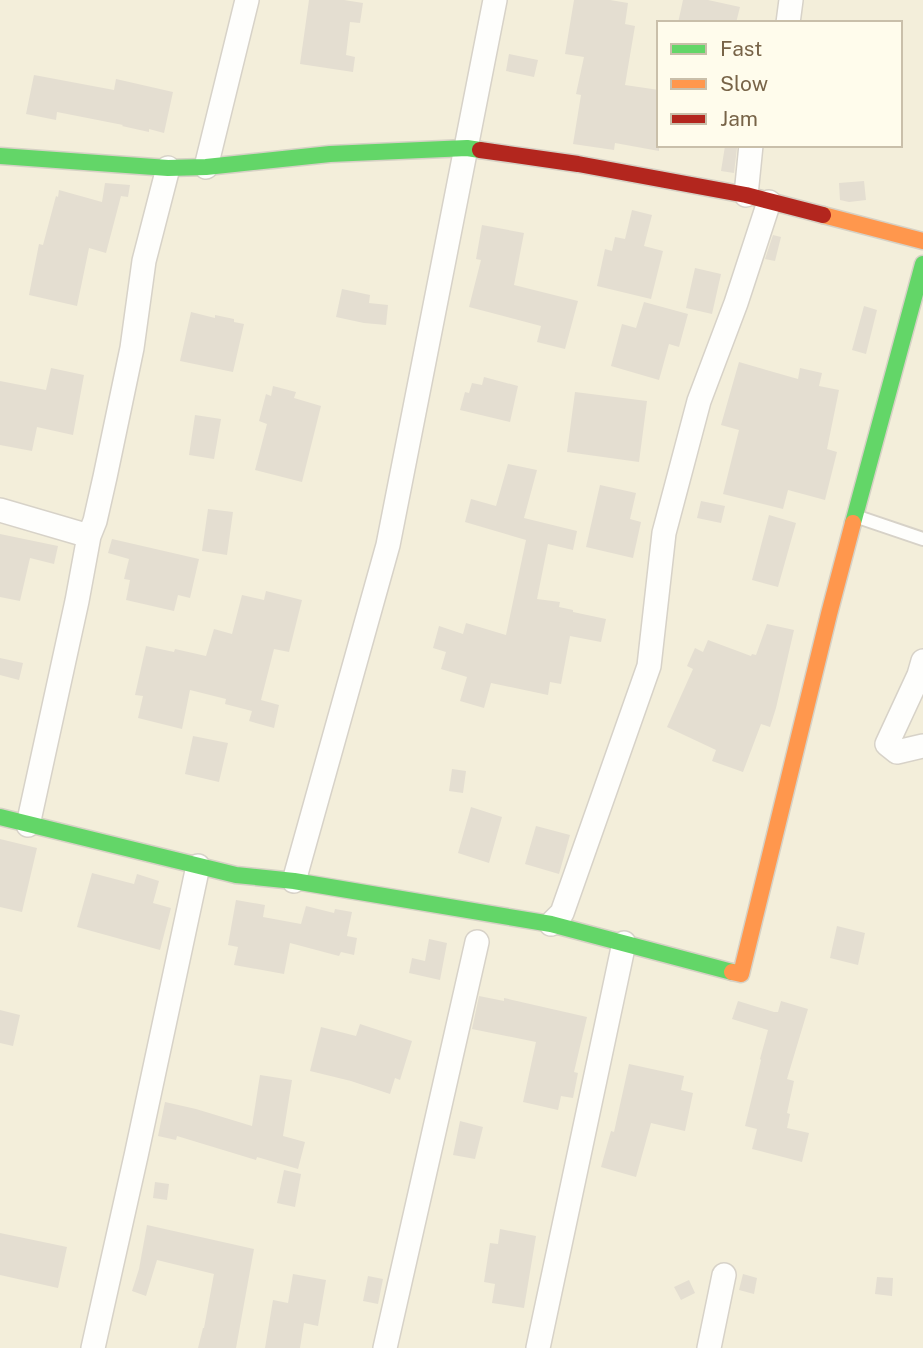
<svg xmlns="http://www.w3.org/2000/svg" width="923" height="1348" font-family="'Public Sans',sans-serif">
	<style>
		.residential { fill: #f3eeda; fill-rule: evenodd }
		.building { fill: #e4ded1 }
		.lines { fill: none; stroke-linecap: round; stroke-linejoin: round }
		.lane-casing { stroke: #d7d2c8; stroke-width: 16 }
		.street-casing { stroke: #d7d2c8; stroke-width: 26 }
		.fast-casing { stroke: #d6d1c5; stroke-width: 19 }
		.slow-casing { stroke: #d6d1c5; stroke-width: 19 }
		.jam-casing { stroke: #d6d1c5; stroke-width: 19 }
		.lane { stroke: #fefefc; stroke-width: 12 }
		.street { stroke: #fefefc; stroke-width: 23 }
		.fast { stroke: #63d668; stroke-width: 16 }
		.slow { stroke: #ff974d; stroke-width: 16 }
		.jam { stroke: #b3261e; stroke-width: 16 }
	</style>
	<rect width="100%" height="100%" fill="#f7f5ea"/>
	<path class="residential" d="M0,0h923v1348h-923zM659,23h241v122h-241z"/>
	<path class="building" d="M309,0h35l19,3 -3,20 -10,-1 -4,33 9,2 -2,15 -53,-8z
		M574,0h36l18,3 -3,21 10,2 -10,59 34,5v61l-44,-8 -1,7 -41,-6 8,-49 -5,-1 8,-37 -19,-3z
		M683,0h25l32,7 -4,16h-58z
		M509,54l29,6 -4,17 -28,-6z
		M34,75l80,15 2,-11 57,13 -9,41 -15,-4v3l-27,-6 1,-1 -66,-13 -1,8 -30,-6z
		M725,146l12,2 -3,25 -13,-2z
		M864,181l2,19 -17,2 -9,-2 -1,-17z
		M105,183l25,2 -2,12 -7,-1 -15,57 -17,-5 -12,58 -48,-11 10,-51 4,1 13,-49 2,1 1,-7 43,12z
		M632,210l20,5 -8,31 19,5 -12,48 -54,-13 8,-37 7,2 3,-14 10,2z
		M482,225l42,8 -10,52 64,16 -13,48 -28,-7 4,-16 -72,-19 12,-47 -5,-1z
		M773,235l8,2 -6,24 -10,-2z
		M695,268l26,6 -9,40 -26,-6z
		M342,289l28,6 -1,8 19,2 -2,20 -22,-2 -28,-6z
		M644,302l44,12 -9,33 -10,-3 -10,36 -48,-14 11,-42 14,4z
		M864,306l13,4 -11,44 -14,-4z
		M191,312l24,6v-3l19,4v3l10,2 -11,48 -53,-11z
		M739,362l59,17 2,-11 22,5 -3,13 20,4 -12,59 10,3 -12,48 -37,-10 -5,19 -60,-15 16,-64 -18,-5z
		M51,368l33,7 -11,60 -36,-8 -5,24 -32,-6v-64l46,9z
		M484,377l34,9 -8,36 -50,-12 5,-18 4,1 3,-10 10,2z
		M273,386l23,6 -2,6 27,8 -19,76 -47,-12 12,-46 -8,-3 7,-27 5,2z
		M575,392l72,9 -8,61 -72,-10z
		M195,415l26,4 -7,40 -25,-4z
		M508,464l29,6 -13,48 53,13 -4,19 -25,-6 -11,55 23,3 -1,5 14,3v2l33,7 -5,23 -31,-6 -9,48 -11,-2 -2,13 -57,-12 -7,25 -24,-7 7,-24 -26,-8 5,-17 -13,-4 6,-22 24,8 3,-11 40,12 20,-95 -61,-18 6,-23 25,7z
		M600,485l36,8 -6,26 11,3 -8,36 -47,-11z
		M701,501l24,5 -4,17 -24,-5z
		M208,509l25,3 -6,43 -25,-4z
		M769,515l27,8 -18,64 -26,-7z
		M0,534l58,12 -4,18 -24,-6 -10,43 -20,-4z
		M112,539l87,20 -9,39 -12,-3 -4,16 -48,-11 4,-20 -6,-1 5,-20 -21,-6z
		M266,591l36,9 -13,52 -15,-3 -13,51 18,5 -5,23 -25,-7 3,-10 -27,-7 1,-5 -36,-9 -8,39 -44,-11 5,-22 -8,-1 11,-49 28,6 1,-3 31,7 8,-27 18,5 10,-39 22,5z
		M767,624l27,6 -18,78 -6,19 -9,-3 -18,48 -31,-11 4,-11 -49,-23 26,-58 -6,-3 8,-18 8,4 5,-12 43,16 1,-2 4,1z
		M0,658l23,5 -4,17 -19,-5z
		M193,736l35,7 -9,39 -34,-8z
		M452,769l14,2 -3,22 -14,-2z
		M471,807l31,10 -13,46 -31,-10z
		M536,826l34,9 -11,39 -34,-10z
		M0,839l37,9 -15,64 -22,-5z
		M92,873l42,11 3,-10 22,7 -6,22 18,5 -11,42 -83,-23z
		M236,900l29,5 -2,12 38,7 5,-18 28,7 1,-4 17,3 -5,24 10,2 -3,17 -13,-3 -2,4 -49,-13 -6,31 -50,-9 4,-18 -10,-2z
		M837,926l28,7 -7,32 -28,-7z
		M429,939l18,4 -7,37 -31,-7 3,-15 13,3z
		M479,996l25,5v-3l83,19 -13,55 4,1 -5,25 -12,-2 -3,14 -35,-8 13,-60 -64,-13z
		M738,1001l36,11h4l3,-11 27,8 -21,70 7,2 -7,32 3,1 -3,14 22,5 -7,29 -50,-13 5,-20 -12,-3 16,-66 -1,-1 8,-29 -36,-11z
		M0,1010l20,5 -7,31 -13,-3z
		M360,1024l52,17 -12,39 -5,-2 -5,16 -39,-13 -41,-10 11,-44 35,9z
		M629,1064l55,12 -3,14 12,3 -8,38 -34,-8 -15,54 -35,-10 10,-36 3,1z
		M260,1075l32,5 -9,56 22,6 -7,27 -41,-12 -1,3 -79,-24 -1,4 -18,-4 7,-34 31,7 56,17z
		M460,1121l23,6 -8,32 -22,-4z
		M284,1170l17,4 -6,33 -18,-4z
		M155,1182l14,2 -2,16 -14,-2z
		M147,1225l107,24 -18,99h-38l5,-20h1l10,-54 -57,-14 -11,36 -14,-5 7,-22z
		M500,1229l36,7 -12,72 -32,-5 3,-19 -11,-2 6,-39 8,1z
		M0,1233l67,14 -9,41 -58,-13z
		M293,1274l33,6 -8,46 -14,-3 -4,25h-35l8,-48 15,3z
		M743,1274l14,4 -3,16 -15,-4z
		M368,1276l15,3 -5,25 -15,-3z
		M877,1277l16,1 -1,18 -17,-2z
		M689,1280l6,13 -14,7 -7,-13z"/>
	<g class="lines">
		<defs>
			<path id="lane" d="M858,517l65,22"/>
			<path id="street" d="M788,23l3,-23
				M206,167l41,-167
				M746,195l5,-50
				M0,510l89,26
				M923,661l-4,14 -32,69 10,8 26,-6
				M28,825l49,-224 12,-65 6,-15 10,-44 27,-129 12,-87 24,-93
				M294,881l94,-336 107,-545
				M551,924l11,-11 87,-247 15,-133 35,-132 37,-98 33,-101
				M93,1348l43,-192 62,-290
				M385,1348l92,-406
				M538,1348l86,-405
				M709,1348l15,-73"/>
			<path id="fast" d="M0,156l168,12 38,-1 124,-13 137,-6 13,2
				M853,523l70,-259
				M0,817l236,58 58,6 257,43 181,48"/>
			<path id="slow" d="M823,215l100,26
				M732,972l9,2 88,-360 24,-91"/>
			<path id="jam" d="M480,150l98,14 168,31 77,20"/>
		</defs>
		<use href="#lane" class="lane-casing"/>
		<use href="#street" class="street-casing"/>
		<use href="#fast" class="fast-casing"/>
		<use href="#slow" class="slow-casing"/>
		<use href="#jam" class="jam-casing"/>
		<use href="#lane" class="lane"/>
		<use href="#street" class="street"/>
		<use href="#fast" class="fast"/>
		<use href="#slow" class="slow"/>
		<use href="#jam" class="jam"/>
	</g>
	<rect x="657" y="21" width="245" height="126" fill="#fffcec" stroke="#c9bfaa" stroke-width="2"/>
	<rect x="671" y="44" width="35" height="10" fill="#63d668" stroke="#c9bfaa" stroke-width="2"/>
	<text x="720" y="56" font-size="21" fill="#786448">Fast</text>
	<rect x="671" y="79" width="35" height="10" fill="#ff974d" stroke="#c9bfaa" stroke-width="2"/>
	<text x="720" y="91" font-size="21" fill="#786448">Slow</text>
	<rect x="671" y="114" width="35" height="10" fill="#b3261e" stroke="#c9bfaa" stroke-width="2"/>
	<text x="720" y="126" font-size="21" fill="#786448">Jam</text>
</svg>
